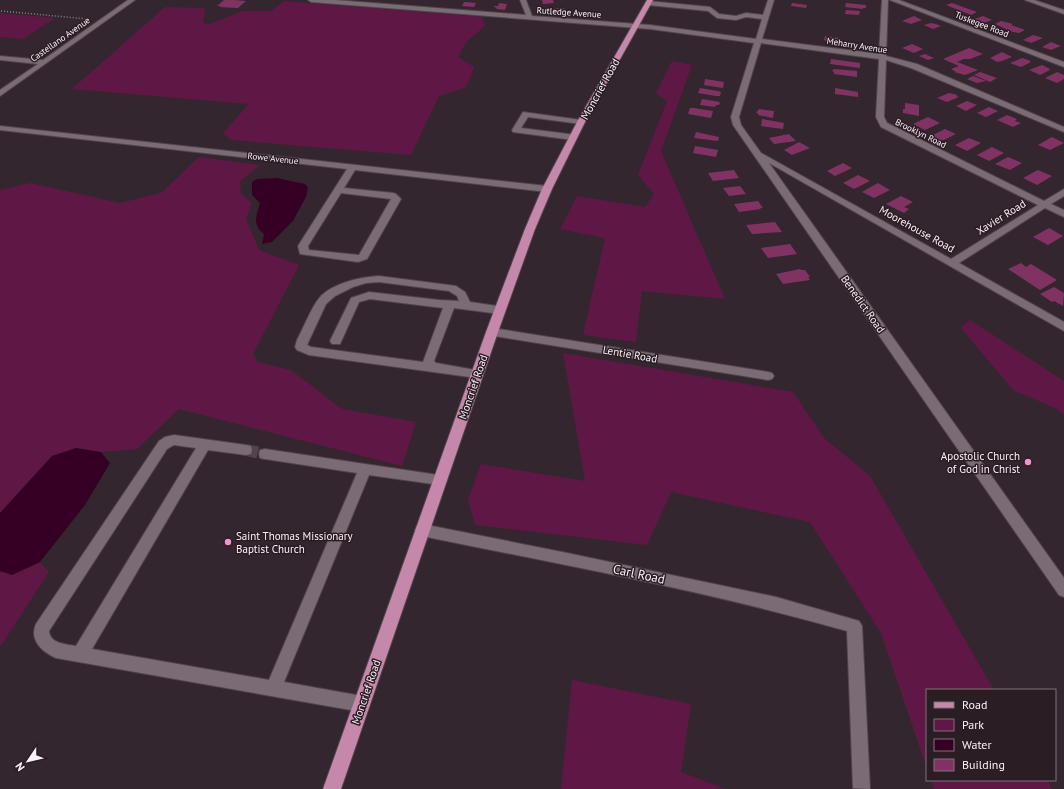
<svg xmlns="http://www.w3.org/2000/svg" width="1064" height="789" font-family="'PT Sans',sans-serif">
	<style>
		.green { fill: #5f1846 }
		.water { fill: #360025 }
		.building { fill: #803363 }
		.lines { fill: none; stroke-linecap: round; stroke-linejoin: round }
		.minor-tunnel { stroke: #52454c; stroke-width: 12; stroke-dasharray: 12 6; stroke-linecap: butt }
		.minor-casing { stroke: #51454c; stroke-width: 2 }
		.major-casing { stroke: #51454c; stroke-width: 2 }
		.path { stroke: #8c8087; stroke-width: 1.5; stroke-dasharray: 1 2; stroke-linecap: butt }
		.minor { fill: #7b6b74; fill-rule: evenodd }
		.major { fill: #c588ab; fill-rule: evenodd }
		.poi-dot { fill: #f790cd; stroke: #2a1d24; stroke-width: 1.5 }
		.labels { text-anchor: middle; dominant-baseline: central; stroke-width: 3; stroke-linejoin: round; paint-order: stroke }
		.far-street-label { font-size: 9px; fill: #fbf2f7; stroke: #2a1d24 }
		.street-label { font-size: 11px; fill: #fbf2f7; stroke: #2a1d24 }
		.poi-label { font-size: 11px; fill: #fbf2f7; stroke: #2a1d24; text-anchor: end }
		.near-street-label { font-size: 13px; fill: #fbf2f7; stroke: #2a1d24 }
	</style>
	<rect width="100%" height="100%" fill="#34262e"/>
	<path class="green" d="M284,1l198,16 3,9 -19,16 -8,15 16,10 -8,20 -27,9 -28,59 -180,-15 -8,-7 26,-29 -177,-15 93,-82 40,1 -2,15 7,1 32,-13h29z
		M0,13l55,5 -32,21 -23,-2z
		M672,61l20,4 -31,86 64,148 -83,-8 -6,51 -53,-7 22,-97 -45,-9 17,-33 68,11 9,-13 -16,-19 29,-74 -11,-8z
		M199,157l61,8 -20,16 1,13 11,9 -6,16 13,31 40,15 -46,89 5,8 33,8 51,39 74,13 -14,44 -223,-57 -42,40 -36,3 -25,-4 -24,8 -52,57v-323l30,-7 90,20 41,-10z
		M970,320l94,61v33l-7,-5 -44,-19 -52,-62z
		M563,353l230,39 31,46 46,38 124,214h-67v79l-46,-136 -71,-111 -139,-30 -24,53 -172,-20 -7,-25 13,-36 104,17z
		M40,562l9,10 -49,75v-76l12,4z
		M572,680l119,24 -10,68 45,17h-165z
		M931,780h116l5,9h-118z"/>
	<path class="water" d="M277,178l28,6 3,3 -2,10 -13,24 -21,21 -10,2 2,-10c-12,-10 -8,-18 -4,-31l-8,-8v-13l5,-3z
		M76,448l25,4 9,11 -25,42 -45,57 -28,13 -12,-4v-58l52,-57z"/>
	<path class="building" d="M224,0h10l12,1 -8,7 -19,-1 2,-1h-4z
		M542,0h11l1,3 -11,1z
		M464,2l12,1 -2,4 -12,-1z
		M499,3l8,1 -2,6 -9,-1 1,-1 -3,-1v-1h4z
		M792,3l15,2 -1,3 -15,-2z
		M846,3l20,2v3h-3v1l-18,-2z
		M952,3l25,9 -6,3 -25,-10z
		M564,8l2,5 -19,1 -1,-3h1v-2z
		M846,10l14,1 -1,4 -14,-1z
		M914,16l8,4 -11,4 -9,-3z
		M983,16l9,4 -11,4 -9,-4z
		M1001,21l12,3 -2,1 14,5 -6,3 -6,-1 -18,-8z
		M931,23l5,1 5,2 -8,3 -9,-4z
		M1033,35l10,3 -12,5 -8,-3z
		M825,36l15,2 -1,4h-11l-4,-2z
		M1051,42l10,4 -10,4 -9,-3z
		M912,44l11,5 -9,4 -12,-5z
		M969,48l14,6 -13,5h-6l-7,3 21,8 -13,5 -11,-3h2l-5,-3 8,-3 -16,-7z
		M1002,52l10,5 -10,4 -5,1 -7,-4z
		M925,54l9,4 -6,2 -9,-4z
		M1022,58l9,3 -2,1h2l-10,5 -11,-4z
		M831,59l29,4v5l-30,-4z
		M1042,65l8,4 -1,1h1l-10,5 -11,-5z
		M834,69l23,2v6l-23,-3v-2l-2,-1z
		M980,72l17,6 -7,4 -16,-7z
		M1057,72l7,3v4l-7,4 -12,-5z
		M973,76l13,5 -9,2 -10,-4z
		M705,79l19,3 -1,6 -19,-3z
		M700,88l18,3 3,1 -1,4h-4l-18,-3z
		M835,88l23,4v5l-23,-3z
		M949,93l9,2 -2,1 3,1 -12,5 -10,-4z
		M702,99l18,3 -1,3h-3l-1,2 -15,-2z
		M967,101l10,4 -11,6 -10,-5z
		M905,103l14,2v11l-16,-3v-4h2z
		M989,107l9,4 -12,6 -9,-4z
		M690,108h4l19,3 -2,7 -23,-4z
		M759,109l15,2 -1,7 -15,-3v-2h-2z
		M1007,115l10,4 -2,2 6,2 -8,4 -16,-7z
		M928,117l12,6 -15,7 -12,-6z
		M762,119l22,4 -1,6 -22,-3z
		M945,129l11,5 -12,6h-4l-9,-4z
		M696,132l23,5 -1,4 -24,-3z
		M789,134l7,7 -22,3 -5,-6z
		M1052,137l12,6 -14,7 -12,-5z
		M969,138l12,5 -14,8 -12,-6z
		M799,142l11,6 -18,7 -8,-5z
		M695,146l23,4 -2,7 -23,-4z
		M992,147l12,6 -15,8 -12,-6z
		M1008,157l14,6 -12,7 -15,-6z
		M843,163l9,5 -17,8 -8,-5z
		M734,170l5,8 -26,3 -5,-8z
		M1038,170l14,6 -15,9 -14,-7z
		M858,175l12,6 -16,8 -11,-6z
		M878,183l12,7 -16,8 -12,-6z
		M740,186l6,8 -17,2 -6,-8z
		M901,196l12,6 -9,5 5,2 -5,4 -18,-9z
		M758,201l5,7h-3l1,1 -22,3 -5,-8z
		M775,222l7,10 -30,2 -6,-9z
		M1049,228l14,8 -15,9 -15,-8z
		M790,244l7,10 -29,4 -7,-10z
		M1021,263l5,4 5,-3 26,16 -17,10 -32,-21z
		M800,269l1,1h4l5,7h-2l2,3 -27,4 -7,-10z
		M1054,287l10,6 -1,13 -9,-5 -2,1 -12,-8z"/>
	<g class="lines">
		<path class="minor-tunnel" d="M246,450l19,4"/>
		<defs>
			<path id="minor" d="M128,0h7l-135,96v-6l38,-26 -38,-4v-4l43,4z
				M308,0h27l191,15 -6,-15h6l6,16 118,9 106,14 6,-20 -16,-2 -10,3 -19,-2 -9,-7 -60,-6 -3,-2 3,-2 62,6 9,7 17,2 10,-3 17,2 5,-15h6l-12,39 117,15 3,-54h6l-2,56 31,8 147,63v5l-153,-64 -25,-8 -2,57 3,6 157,78 20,-12v7l-13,8 13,6v7l-19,-9 -86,55 105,59v9l-295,-168 295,415v19l-5,-2 -326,-470 -2,-8 23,-74 -104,-14 -339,-27zM761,43l118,16 -3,58 5,10 157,78 -87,54 -190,-106 -20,-28 -2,-8z
				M890,0h9l165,62v5z
				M1025,0h9l30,10v4z
				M523,112l58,8 4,2 -4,2 -53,-7 -7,11 55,7 1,2 -4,3 -60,-8 -1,-2z
				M0,126l547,60 5,3 -5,3 -192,-22 -11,18 49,5 3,1 5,5 -34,60 -9,3 -58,-8 -2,-8 49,-77 -347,-39zM341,193l50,6 -32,56 -50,-5 -1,-4z
				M379,276l77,10 9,6 5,10 34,5 1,3 -1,3 -4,1 -46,-6 -20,53 2,2 45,8 2,3 -2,3 -4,1 -168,-23 -12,-5 -2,-3 2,-7c7,-13 12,-27 20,-39 11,-17 43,-24 62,-25zM379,282l70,9 8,5 2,5 -20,-1 -70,-8 -18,6 -21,43 2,3h8l19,-42 11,-3 73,9 -20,54 -112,-15 -4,-2 19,-41 9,-8 18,-9 13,-4z
				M492,328l276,44 4,1 2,3 -2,3 -4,1 -280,-45 -2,-3 2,-3z
				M174,435l72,10 5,1 1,4 -1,4 -5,1 -38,-5 -116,199 177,31 88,-207 -92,-14 -5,-1 -1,-4 1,-4 5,-1 180,27 2,4 -2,4 -5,1 -71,-10 -85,207 78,14 6,2 2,6 -2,6 -6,2 -306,-54c-14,-6 -27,-18 -20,-34l123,-183 6,-4zM174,445l22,3 -120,198c-10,-2 -26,-2 -27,-15l118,-182z
				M422,524l145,29 209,44 83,24 3,5 8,163 -17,-1 -6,-157c-140,-40 -283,-66 -425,-95l-5,-2 -2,-4 2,-4z"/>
			<path id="major" d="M647,0h6l-68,122 -33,67 -17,40 -37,103 -157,457h-18l163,-457 39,-103 17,-40 35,-67z"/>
		</defs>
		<use href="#minor" class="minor-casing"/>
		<use href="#major" class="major-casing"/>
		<path class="path" d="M1,11l87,8"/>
		<use href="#minor" class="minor"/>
		<use href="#major" class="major"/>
	</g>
	<g class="poi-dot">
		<circle cx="1028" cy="462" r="4"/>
		<circle cx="228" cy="542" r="4"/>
	</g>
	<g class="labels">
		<g class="far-street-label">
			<text transform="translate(569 12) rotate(4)">Rutledge Avenue</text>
			<text transform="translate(982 24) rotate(21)">Tuskegee Road</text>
			<text transform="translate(60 39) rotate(-35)">Castellano Avenue</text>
			<text transform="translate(857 45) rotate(9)">Meharry Avenue</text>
			<text transform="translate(921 133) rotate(26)">Brooklyn Road</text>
			<text transform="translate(273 158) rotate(6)">Rowe Avenue</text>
		</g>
		<g class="street-label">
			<text transform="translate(600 89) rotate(-61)">Moncrief Road</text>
			<text transform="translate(1001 217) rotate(-32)">Xavier Road</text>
			<text transform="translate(917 229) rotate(29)">Moorehouse Road</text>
			<text transform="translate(863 304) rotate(55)">Benedict Road</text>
			<text transform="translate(630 354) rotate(10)">Lentie Road</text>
			<text transform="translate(473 387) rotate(-71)">Moncrief Road</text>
			<text transform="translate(366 692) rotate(-71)">Moncrief Road</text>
		</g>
		<g class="poi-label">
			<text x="1020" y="456">Apostolic Church<tspan x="1020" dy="13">of God in Christ</tspan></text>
			<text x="236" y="536" text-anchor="start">Saint Thomas Missionary<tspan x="236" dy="13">Baptist Church</tspan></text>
		</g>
		<g class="near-street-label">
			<text transform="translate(639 574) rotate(12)">Carl Road</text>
		</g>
	</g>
	<rect x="926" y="689" width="130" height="92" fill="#2a1d24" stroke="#7e7278"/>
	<rect x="934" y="702" width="20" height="6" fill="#c588ab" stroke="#7e7278"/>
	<text x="962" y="709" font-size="12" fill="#fbf2f7">Road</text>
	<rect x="934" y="719" width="20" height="12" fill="#5f1846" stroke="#7e7278"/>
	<text x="962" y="729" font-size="12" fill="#fbf2f7">Park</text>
	<rect x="934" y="739" width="20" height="12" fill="#360025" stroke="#7e7278"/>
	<text x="962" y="749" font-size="12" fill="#fbf2f7">Water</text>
	<rect x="934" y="759" width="20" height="12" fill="#803363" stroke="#7e7278"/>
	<text x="962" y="769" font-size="12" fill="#fbf2f7">Building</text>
	<g transform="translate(28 761) rotate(235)" stroke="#2a1d24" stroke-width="3" paint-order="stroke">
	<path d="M0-3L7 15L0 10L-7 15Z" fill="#fbf2f7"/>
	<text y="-6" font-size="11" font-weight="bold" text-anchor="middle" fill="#fbf2f7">N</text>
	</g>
</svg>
